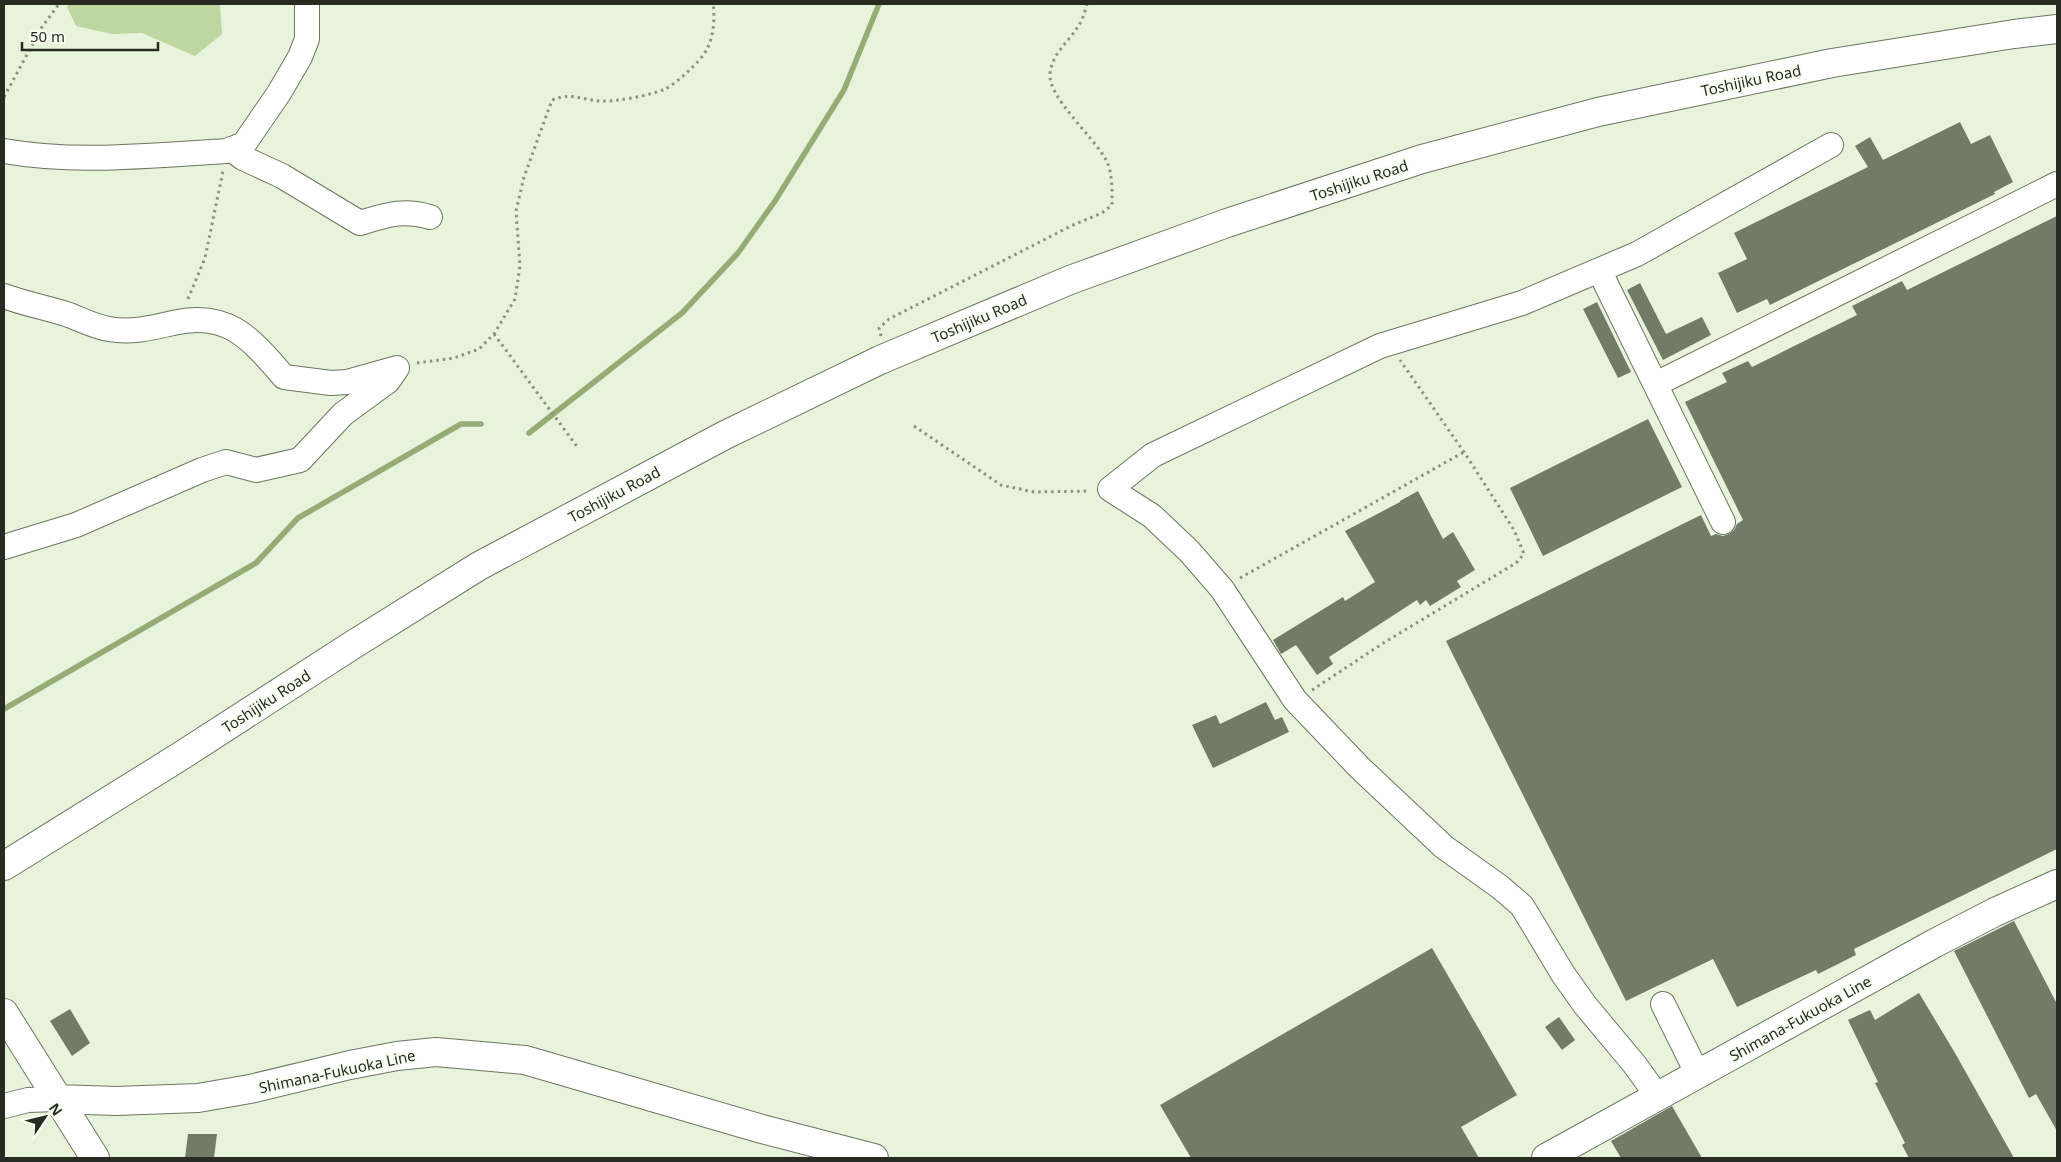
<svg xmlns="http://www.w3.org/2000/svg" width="2061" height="1162" font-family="'Noto Sans',sans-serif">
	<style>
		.green { fill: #bed6a0 }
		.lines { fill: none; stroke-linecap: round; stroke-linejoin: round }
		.stream { stroke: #95ac77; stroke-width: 5.5 }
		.building { fill: #727b67 }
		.minor-casing { stroke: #6c7661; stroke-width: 26 }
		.major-casing { stroke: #6c7661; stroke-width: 30 }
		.path { stroke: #8b9382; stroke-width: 3; stroke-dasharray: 2.5 4; stroke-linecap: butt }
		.minor { stroke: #fff; stroke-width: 24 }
		.major { stroke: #fff; stroke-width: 28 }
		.labels { text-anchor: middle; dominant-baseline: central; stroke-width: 4; stroke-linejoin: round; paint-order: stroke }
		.street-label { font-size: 15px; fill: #272b22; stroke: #f8fef0 }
	</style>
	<rect width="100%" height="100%" fill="#e8f3dc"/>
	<path class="green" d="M69,4h151l2,30 -27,22 -53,-23 -30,1 -36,-8 -9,-19z"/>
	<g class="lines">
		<path class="stream" d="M529,433l153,-120 56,-60 37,-52 69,-111 35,-86
			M4,709l252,-146 42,-45 163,-94h20"/>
	</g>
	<path class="building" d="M1960,122l11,22 19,-9 23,47 -19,10 1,2 -225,111 -3,-6 -30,14 -19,-40 29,-14 -13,-26 134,-66 -13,-21 15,-9 13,23z
		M2057,216v633l-203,100 2,6 -38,19 -2,-4 -79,37 -24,-48 -87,42 -180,-360 255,-126 10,21 5,-2 7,2 6,-2 5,-4 3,-6 6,-4 -58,-118 42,-20 -5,-9 26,-12 4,6 105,-52 -5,-9 50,-25 5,9z
		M1640,283l26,51 36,-17 9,18 -48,25 -36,-70z
		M1597,302l34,70 -13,6 -35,-69z
		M1648,419l34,68 -139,69 -33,-68z
		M1418,491l25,48 10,-7 22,38 -18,11 4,6 -31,19 -4,-6 -6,5 -3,-5 -88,57 4,7 -16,11 -21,-30 -15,9 -8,-14 70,-43 2,4 30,-19 -30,-51 55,-29v-1z
		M1266,702l9,18 7,-3 7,15 -76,36 -21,-43 24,-10 4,9z
		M2014,921l43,83v127l-21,-37 -7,4 -75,-147z
		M1432,948l85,147 -56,32 18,31h-288l-31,-53z
		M1919,993l36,60 59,105h-105l-7,-13 3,-2 -30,-60 3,-1 -30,-62 22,-10 5,10z
		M70,1009l20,34 -18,13 -22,-35z
		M1559,1017l16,23 -13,10 -17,-23z
		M1672,1106l30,52h-81l-10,-17z
		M188,1134h29l-3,24h-29z"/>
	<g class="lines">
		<defs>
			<path id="minor" d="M231,149l12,9 39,18 78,47c27,-8 42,-14 70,-6
				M4,151c73,13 150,4 223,0l17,-7 35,-51 21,-36 7,-18v-35
				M1600,272l123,250
				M4,296c21,8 44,12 65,19 13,5 27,12 40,14 22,4 42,-1 64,-6 55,-13 78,16 111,54l47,6 16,-1 50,-14 -9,13 -45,33 -43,46 -44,10 -30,-8 -24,8 -126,55 -72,22
				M1656,384l401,-200
				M1663,1004l35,71
				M1658,1097l-23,-32 -50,-60 -22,-31 -41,-68 -22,-19 -56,-40 -84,-79 -65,-68 -73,-111 -33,-38 -37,-35 -42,-27 43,-34 227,-109 142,-43 115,-49 194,-109
				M4,1106l24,-6 29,-1"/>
			<path id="major" d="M4,866l180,-112 167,-108 128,-80 246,-131 155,-75 190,-80 157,-57 195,-64 176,-47 234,-49 182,-29 43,-5
				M4,1013l91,145
				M57,1099l59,2 82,-3 52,-9 100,-24 47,-9 39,-4 89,8 237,69 112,29
				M1546,1158l389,-215 60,-31 62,-28"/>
		</defs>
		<use href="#minor" class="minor-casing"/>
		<use href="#major" class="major-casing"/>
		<path class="path" d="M4,97l38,-70 17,-23
			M188,299l17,-41 18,-87
			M494,334l84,114
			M881,336l-2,-8 10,-9 184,-94 29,-12 10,-8c0,-15 1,-32 -6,-45 -13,-24 -58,-63 -56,-86 2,-21 19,-32 29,-49 4,-6 6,-14 8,-21
			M417,363l37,-5 25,-9 15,-15 21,-35 5,-33 -4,-55 8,-34 28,-77c20,-8 29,0 49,1 15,1 51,-6 64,-12 11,-5 37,-29 42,-40 7,-13 8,-32 6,-45
			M914,426l87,59 33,7 56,-1
			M1240,578l224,-126
			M1312,690l73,-48 131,-79 8,-9 -10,-24 -50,-78 -64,-92"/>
		<use href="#minor" class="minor"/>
		<use href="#major" class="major"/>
	</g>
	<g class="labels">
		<g class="street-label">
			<text transform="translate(1751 80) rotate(-12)">Toshijiku Road</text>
			<text transform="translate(1359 180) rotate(-18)">Toshijiku Road</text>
			<text transform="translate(979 318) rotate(-23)">Toshijiku Road</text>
			<text transform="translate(614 494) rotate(-28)">Toshijiku Road</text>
			<text transform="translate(266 701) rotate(-33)">Toshijiku Road</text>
			<text transform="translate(1800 1018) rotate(-29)">Shimana-Fukuoka Line</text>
			<text transform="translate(337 1071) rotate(-12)">Shimana-Fukuoka Line</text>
		</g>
	</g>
	<rect width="2061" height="1162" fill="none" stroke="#272b22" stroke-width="10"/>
	<g transform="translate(45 1117) rotate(55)" stroke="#f8fef0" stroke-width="4" paint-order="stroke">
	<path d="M0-4L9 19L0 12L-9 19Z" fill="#272b22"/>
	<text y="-8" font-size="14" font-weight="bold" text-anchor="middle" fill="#272b22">N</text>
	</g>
	<path d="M22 42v8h136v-8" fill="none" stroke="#272b22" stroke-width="2.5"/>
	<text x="30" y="42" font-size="15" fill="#272b22" stroke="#f8fef0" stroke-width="4" paint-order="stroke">50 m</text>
</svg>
